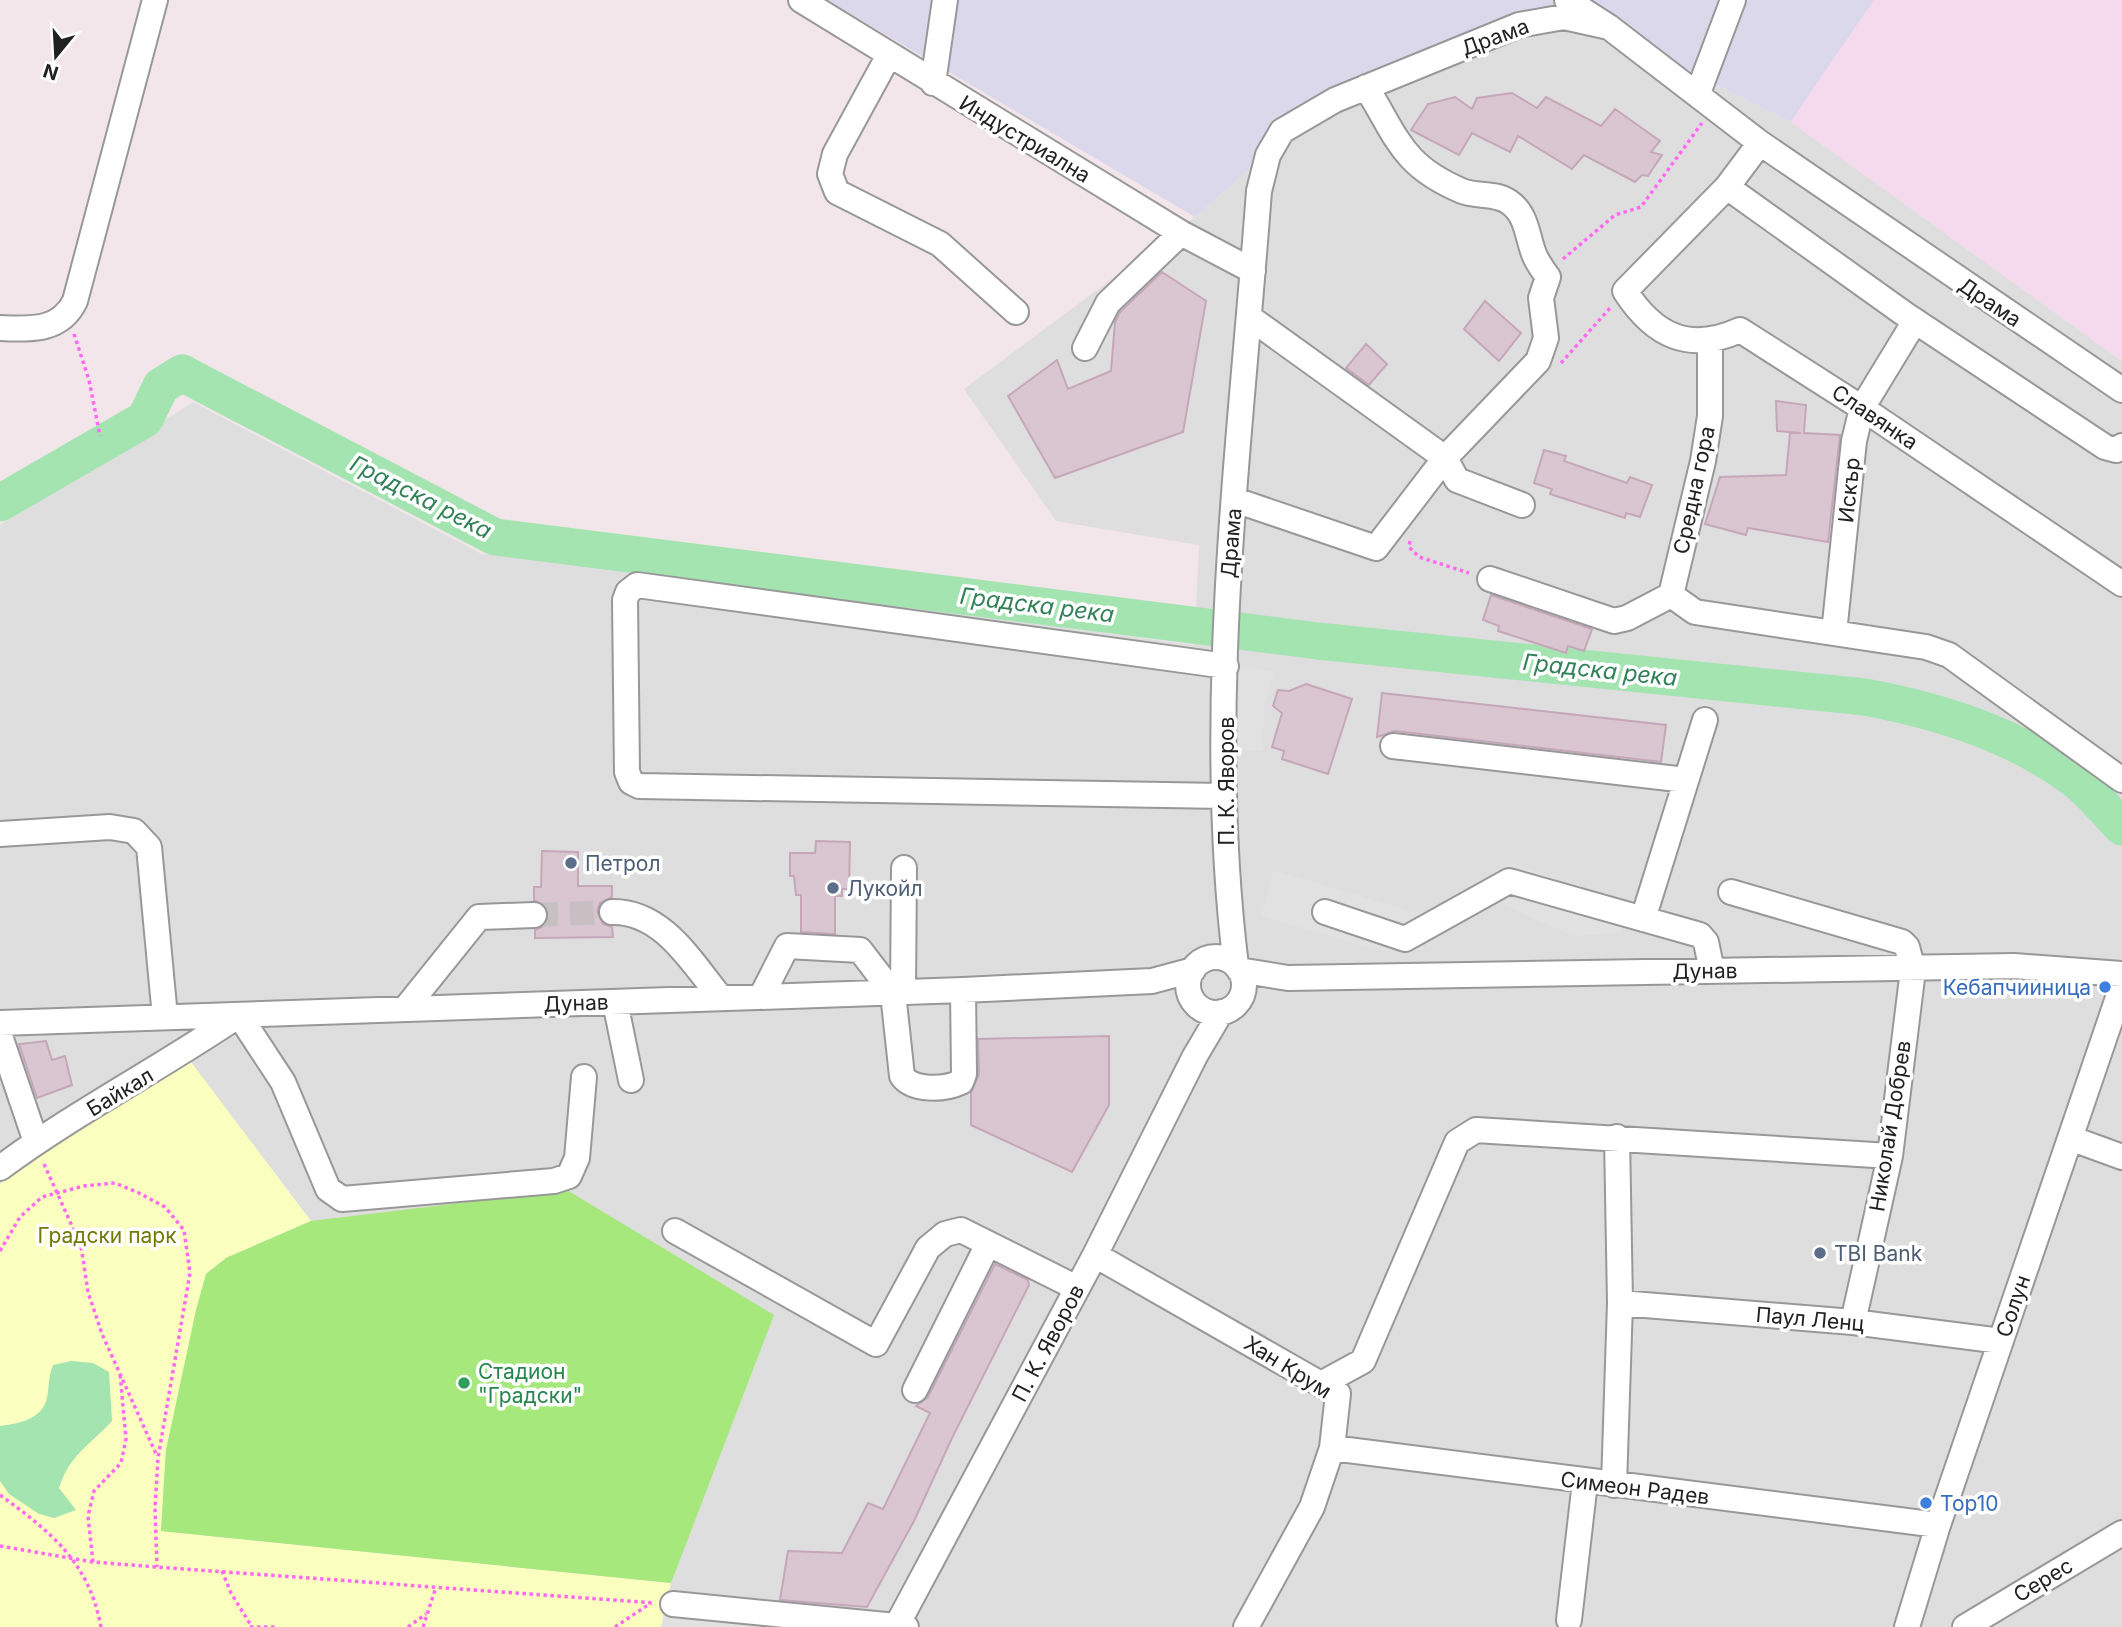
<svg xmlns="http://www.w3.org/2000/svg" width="2122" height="1627" font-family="Inter,sans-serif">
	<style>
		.residential { fill: #dfdedf }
		.industrial { fill: #dbd8ec }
		.military { fill: #f5d9ed }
		.park { fill: #faffc0 }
		.pitch { fill: #a7e87d }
		.parking { fill: #e1e1e1 }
		.water { fill: #a3e4b1 }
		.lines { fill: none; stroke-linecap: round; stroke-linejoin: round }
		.river { stroke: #a3e4b1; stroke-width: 37 }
		.building { fill: #dac6d1; stroke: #c5a7b8; stroke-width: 2 }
		.minor-tunnel { stroke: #c8bfc2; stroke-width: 24; stroke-dasharray: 24 12; stroke-linecap: butt }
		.minor-casing { stroke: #989898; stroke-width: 28 }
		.path { stroke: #ff6af0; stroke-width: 3.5; stroke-dasharray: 3.5 3.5; stroke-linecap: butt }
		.minor { stroke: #fff; stroke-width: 24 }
		.service-dot { fill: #5c6f8a; stroke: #fff; stroke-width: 2.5 }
		.shop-dot { fill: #3f7fe0; stroke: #fff; stroke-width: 2.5 }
		.leisure-dot { fill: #2e9e5b; stroke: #fff; stroke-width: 2.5 }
		.labels { text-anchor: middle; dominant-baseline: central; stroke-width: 7; stroke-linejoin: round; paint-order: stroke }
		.street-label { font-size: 21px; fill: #212121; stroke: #fff }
		.service-label { font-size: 21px; fill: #4e5e75; stroke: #fff; text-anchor: start }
		.shop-label { font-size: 21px; fill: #366cbe; stroke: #fff; text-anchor: end }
		.park-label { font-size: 21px; fill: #717a03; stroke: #fff }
		.leisure-label { font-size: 21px; fill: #27864d; stroke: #fff; text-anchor: start }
		.water-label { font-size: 23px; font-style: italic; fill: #318058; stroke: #fff }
	</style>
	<rect width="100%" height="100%" fill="#f2e6ea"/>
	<path class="residential" d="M1566,10l225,112 331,239v1266h-2122v-1102l193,-123 289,152 127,13 585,78 5,-100 -143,-24 -92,-132 231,-172 100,-88z"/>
	<path class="industrial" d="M827,0h1047l-83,122 -225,-112 -271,119 -100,88z"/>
	<path class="military" d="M1874,0h248v361l-331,-239z"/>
	<path class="park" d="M191,1062l120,159 -85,37 -20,16 -40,176 -5,81 510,52 -10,44h-661v-443l46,-37z"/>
	<path class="pitch" d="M567,1190l207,125 -103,268 -510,-52 5,-81 30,-140 10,-36 20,-16 85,-37z"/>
	<path class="parking" d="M1235,666l41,6 -12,33 -1,46 -25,-1z
		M1509,862l122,46 -11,25 -47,3 -80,-36 -72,39 2,11 -42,1 -120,-35 13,-46 150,45z
		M665,1607l94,13 -2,7h-96z"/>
	<path class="water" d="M71,1361l22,2 16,9 3,49c-23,25 -42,33 -53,67l17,22 -22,8 -15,-4 -30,-20 -9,-13v-55c15,-2 37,-5 45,-22 5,-11 2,-25 8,-39z"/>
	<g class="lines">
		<path class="river" d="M0,503l145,-84 16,-33 21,-13 313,164 823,104 547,56c74,14 146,36 208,81 18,13 33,33 49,49"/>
	</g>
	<path class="building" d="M1512,93l25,15 9,-11 55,29 14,-17 45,32 -9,11 11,3 -14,21 -6,-1 -7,7 -51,-27 -12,14 -54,-33 -8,16 -38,-19 -13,22 -48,-25 17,-26 27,-7 17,12 5,-11z
		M1162,272l44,29 -23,131 -128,46 -47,-82 49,-36 11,29 43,-18 4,-49 5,-10z
		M1485,301l36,32 -22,28 -35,-32z
		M1366,344l21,20 -18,21 -23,-17z
		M1776,401l30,4 -2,28 36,2 -12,107 -80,-14 -2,7 -41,-11 15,-47 66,-2 4,-42h11l-24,-2z
		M1544,450l22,6 -2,5 63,22 3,-6 22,8 -12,32 -14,-4 -1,5 -75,-24 2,-5 -18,-6z
		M1491,595l101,34 -8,22 -16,-5 -2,7 -68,-22 1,-5 -16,-6z
		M1306,684l46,15 -24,75 -46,-15 2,-8 -12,-4 10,-34 -9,-7 5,-16 11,1z
		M1382,693l284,32 -5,37 -266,-31 -18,6z
		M816,841l34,1 -1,47h-7v7h-7v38l-34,-2v-37h-5l-2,-19h-4v-23h25z
		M542,851l36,1v34h34v11l-12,6 -3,8 6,13 9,3 1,10 -78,1v-8l7,-3 7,-12 -3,-8 -12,-7v-13h7z
		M1109,1036v69l-37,67 -101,-47v-32l8,-19 -1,-35z
		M46,1041l6,19 13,-4 7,29 -35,13 -18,-54z
		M995,1264l33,16 1,5 -77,153 -38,83 -47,86 -87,-7 8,-49 54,2 26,-50 15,6 47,-96 -14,-7 12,-9z"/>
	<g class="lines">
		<path class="minor-tunnel" d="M534,915l78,-3"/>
		<defs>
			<path id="minor" d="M801,0l380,233 72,38
				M1567,0l42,27 151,116 362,247
				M889,55l-54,99 -5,20 7,18 103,52 76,68
				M933,83l12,-83
				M1698,93l35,-93
				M1760,143l-33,44 -102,104c29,45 64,62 115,39l122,78 260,176
				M1727,187l179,128 199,132 11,3 6,-4
				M1249,317l196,141 12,22 65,25
				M0,328c30,1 60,4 75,-27l80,-301
				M1085,348l23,-45 73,-70
				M1235,500l141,48 69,-90 93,-97 8,-23 -5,-40 7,-21c-5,-7 -11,-15 -14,-23 -7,-18 -7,-40 -25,-52 -14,-10 -33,-5 -47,-11 -61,-26 -64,-53 -96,-104
				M1490,579l124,42 13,-3 44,-23
				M1671,595l24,17 231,35 23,8 173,125
				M1671,595l32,-134 7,-45v-75
				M1834,633l20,-192 8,-33 53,-87
				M1393,746l293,34
				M1224,796l-585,-10 -8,-4 -4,-10 -2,-172 3,-8 9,-7 589,81
				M0,834l110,-7 24,4 15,16 16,170
				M1731,892l171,50 5,5 6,23 -23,186 -37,166
				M612,912c51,-1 80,51 109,86
				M1325,912l80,27 104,-58 191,54 6,7 6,29
				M1643,919l62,-199
				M1188 985a28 28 0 1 1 56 0a28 28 0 1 1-56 0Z
				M1236,966c-32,-257 4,-518 23,-775l9,-36 14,-24 53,-31 184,-75 45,-8 45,10
				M1239,970l49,8 726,-12 108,8
				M903,992l1,-124
				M761,997l26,-51 73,4 33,43 9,83c11,15 42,14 59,6l3,-8 -1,-84
				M615,1002l16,78
				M405,1009l74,-92 55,-2
				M0,1023l963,-33 189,-9 41,-11
				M0,1036l36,106
				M2070,1138l52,19
				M0,1168c76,-56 161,-100 239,-153l44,67 45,107 14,10 212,-18 15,-5 8,-18 7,-81
				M675,1231l201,113 52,-96 17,-14 16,-4 116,58
				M1095,1255l243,139 -6,54 -20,59 -66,120
				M1620,1303l233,19 148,19
				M1321,1384l42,-23 94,-219 19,-12 414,26
				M915,1390l73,-146
				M1332,1448l606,77
				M1614,1485l6,-182 -3,-166
				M673,1604l233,23
				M1569,1620l16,-138
				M896,1627l199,-372 100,-199 26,-44
				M1907,1627l31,-102 184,-539
				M1965,1627l157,-94"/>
		</defs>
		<use href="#minor" class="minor-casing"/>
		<path class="path" d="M1563,259l52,-44 26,-8 61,-84
			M74,334l15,46 11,56
			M1561,363l49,-55
			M1410,541l-1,6 10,10 50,16
			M44,1164l37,82 7,46 14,42 55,122
			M0,1251l20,-34 22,-20 42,-11 31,-3 24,10 26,14 19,23 6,43 -32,185 -3,50 2,59
			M0,1495c51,37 89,67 101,132
			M0,1546l93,16 64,5 497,36
			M93,1562l-5,-46 6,-25 27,-28 5,-24 -6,-66
			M222,1571l9,22 21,34
			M250,1627h26
			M408,1627l18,-13
			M423,1627l13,-40
			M615,1627l36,-24"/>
		<use href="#minor" class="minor"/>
	</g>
	<g class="service-dot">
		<circle cx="571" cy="863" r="7"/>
		<circle cx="833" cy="888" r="7"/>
		<circle cx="1820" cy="1253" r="7"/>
	</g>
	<g class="shop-dot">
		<circle cx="2105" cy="987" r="7"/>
		<circle cx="1926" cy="1503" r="7"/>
	</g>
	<circle class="leisure-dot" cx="464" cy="1383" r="7"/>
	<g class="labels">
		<g class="street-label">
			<text transform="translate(1495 37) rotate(-20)">Драма</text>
			<text transform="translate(1025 139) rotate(31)">Индустриална</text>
			<text transform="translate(1990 302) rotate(34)">Драма</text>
			<text transform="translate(1875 417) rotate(34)">Славянка</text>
			<text transform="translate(1694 490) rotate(-78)">Средна гора</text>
			<text transform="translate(1849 490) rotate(-84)">Искър</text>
			<text transform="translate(1231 543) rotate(-85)">Драма</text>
			<text transform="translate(1226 781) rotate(-90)">П. К. Яворов</text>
			<text transform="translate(1705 971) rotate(-1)">Дунав</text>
			<text transform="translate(576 1003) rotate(-2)">Дунав</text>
			<text transform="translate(120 1092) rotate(-31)">Байкал</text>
			<text transform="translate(1890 1126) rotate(-81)">Николай Добрев</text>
			<text transform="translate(2013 1306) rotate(-71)">Солун</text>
			<text transform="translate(1810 1319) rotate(5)">Паул Ленц</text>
			<text transform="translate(1048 1343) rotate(-62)">П. К. Яворов</text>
			<text transform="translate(1288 1367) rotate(32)">Хан Крум</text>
			<text transform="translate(1635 1488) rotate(7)">Симеон Радев</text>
			<text transform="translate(2043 1580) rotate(-31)">Серес</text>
		</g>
		<g class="service-label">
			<text x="585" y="863">Петрол</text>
			<text x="847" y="888">Лукойл</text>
			<text x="1834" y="1253">TBI Bank</text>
		</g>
		<g class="shop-label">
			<text x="2091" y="987">Кебапчииница</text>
			<text x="1940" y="1503" text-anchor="start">Top10</text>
		</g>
		<g class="park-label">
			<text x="107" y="1235">Градски парк</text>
		</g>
		<g class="leisure-label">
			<text x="478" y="1371">Стадион<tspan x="478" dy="24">"Градски"</tspan></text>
		</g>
		<g class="water-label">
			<text transform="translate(421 497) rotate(27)">Градска река</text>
			<text transform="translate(1037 605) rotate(7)">Градска река</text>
			<text transform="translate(1600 670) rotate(6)">Градска река</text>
		</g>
	</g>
	<g transform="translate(56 56) rotate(198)" stroke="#ffffff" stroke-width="5" paint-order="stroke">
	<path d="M0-5L12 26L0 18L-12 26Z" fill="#212121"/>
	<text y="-10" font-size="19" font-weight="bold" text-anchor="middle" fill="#212121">N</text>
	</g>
</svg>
